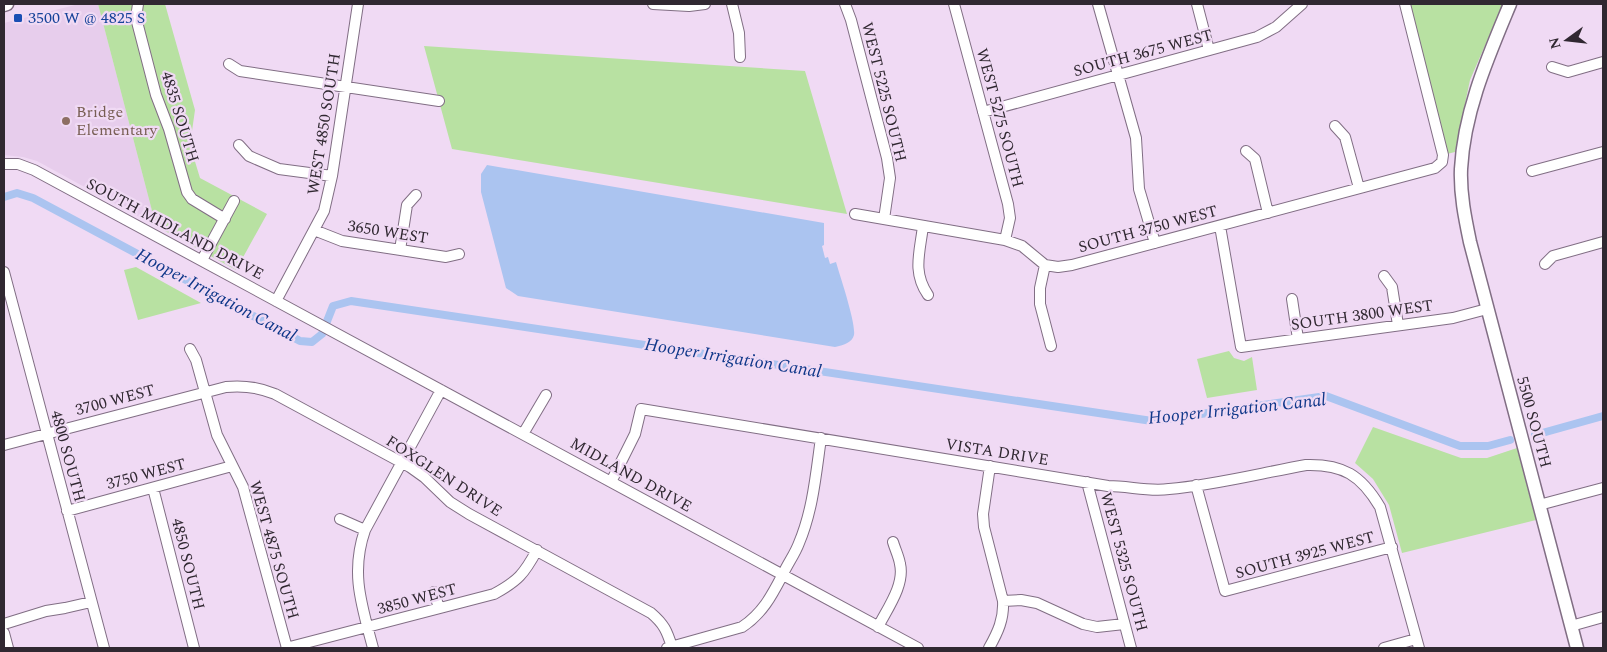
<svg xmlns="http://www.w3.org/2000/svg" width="1607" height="652" font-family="Spectral,serif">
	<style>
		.built { fill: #e7cdec }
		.green { fill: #b8e1a2 }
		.water { fill: #abc4f0 }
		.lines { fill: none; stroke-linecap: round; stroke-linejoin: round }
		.canal { stroke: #abc4f0; stroke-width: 8 }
		.minor-casing { stroke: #816e84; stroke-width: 12 }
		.major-casing { stroke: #816e84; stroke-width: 15 }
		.minor { stroke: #fff; stroke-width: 10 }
		.major { stroke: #fff; stroke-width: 12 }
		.transit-dot { fill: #1a4fb4; stroke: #f0daf4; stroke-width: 2 }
		.education-dot { fill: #8d6e63; stroke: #f0daf4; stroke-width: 2 }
		.labels { text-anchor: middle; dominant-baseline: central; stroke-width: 4.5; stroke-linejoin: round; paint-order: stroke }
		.transit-label { font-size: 16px; fill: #164399; stroke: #f0daf4; text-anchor: start }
		.street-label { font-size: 16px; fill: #302831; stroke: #f0daf4 }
		.education-label { font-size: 16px; fill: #785e54; stroke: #f0daf4; text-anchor: start }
		.water-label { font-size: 18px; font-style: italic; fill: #0f3789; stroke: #f0daf4 }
	</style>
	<rect width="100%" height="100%" fill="#f0daf4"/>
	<path class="built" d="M79,4h19l58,222 -119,-65 -14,-4 -19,-2v-132z"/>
	<path class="green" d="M98,4h67l30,106 -5,35 10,33 67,36 -31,56 -80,-44z
		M1407,4h96l-33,76 -15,72 -8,2z
		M424,46l381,25 42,143 -395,-65z
		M136,267l65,36 -63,17 -14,-50z
		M1229,351l5,7 10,3 8,-4 5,33 -50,8 -10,-39z
		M1373,427l88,31h26l30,-10 19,72 -134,33 -13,-48 -16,-26 -18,-16z"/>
	<path class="water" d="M487,165l337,58v22l-2,1 3,12 3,-1 2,7 6,-2c4,14 20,61 18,73 -2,8 -11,10 -19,12l-317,-51 -12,-8 -25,-96v-18z"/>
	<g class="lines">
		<path class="canal" d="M4,197l13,-4 16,5 267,143 12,1 10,-8 11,-28 18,-5 801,120 174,-25 134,50h28l22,-6
			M1535,435l68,-19"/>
		<defs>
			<path id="minor" d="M138,4l-2,14 20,77 13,34 18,63 5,7 33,20
				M653,4l36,2 16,-2
				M732,4l7,29 1,24
				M845,4l6,16 36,138 3,20 -6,41
				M954,4l54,200 2,14 -5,22
				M1098,4l38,134 3,51 16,54
				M1197,4l12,46
				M229,64l11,7 199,30
				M1552,67l16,5 35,-10
				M983,112l274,-75 19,-10 26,-23
				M1335,126l10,11 14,51
				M239,145l10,11 30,13 53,7
				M1246,151l9,8 13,54
				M4,164h14l16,6 884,478
				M1532,171l71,-19
				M855,214l150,26 17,6 23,19 13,2 14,-2 363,-97 7,-6 1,-7 -38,-151
				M923,226c-3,26 -11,46 5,69
				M1220,226l21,121 212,-29 34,-9
				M314,230l28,11 104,16 13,-3
				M400,250l7,-45 9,-10
				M202,260l32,-59
				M1545,264l8,-8 50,-14
				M1045,265l-5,23v16l11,42
				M4,272l100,376
				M1384,276l8,11 6,38
				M1292,299l6,40
				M276,301l48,-90 8,-35 26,-172
				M190,349l6,11 21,75 26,52 44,161
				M523,434l23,-39
				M4,445l222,-58c18,-2 32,0 49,7l135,73 14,10 26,25 19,12 182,99c13,11 16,18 21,34
				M611,482l24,-48 6,-25 467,77c21,0 41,6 61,3 46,-4 92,-16 137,-24 37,-1 55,10 74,42l39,141
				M1087,482l44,166
				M1196,485l29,106 167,-44
				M153,488l41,160
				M1539,505l64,-17
				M67,511l165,-45
				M340,519l25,11
				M434,592l5,16
				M1003,601l18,-1 16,3 46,21 14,3 27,-3
				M4,624l42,-13 19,-3 26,-6
				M1571,626l32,-9
				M878,627c9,-18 27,-42 22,-63 -1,-7 -5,-15 -7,-22
				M4,633l4,15
				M286,648l208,-54c24,-13 30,-20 43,-44
				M373,648c-11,-42 -23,-75 -8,-118l76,-140
				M667,648l75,-21c21,-14 30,-32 41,-53 5,-11 12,-20 16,-31 14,-33 17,-70 22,-105
				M989,648c9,-16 15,-29 14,-47l-19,-74 -1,-13 7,-48
				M1384,648l32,-9"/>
			<path id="major" d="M1510,4c-22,53 -46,107 -49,165 -1,25 4,49 9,73l107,406
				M4,5l3,-1"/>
		</defs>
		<use href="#minor" class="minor-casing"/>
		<use href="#major" class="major-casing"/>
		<use href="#minor" class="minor"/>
		<use href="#major" class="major"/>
	</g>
	<rect class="transit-dot" x="13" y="13" width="10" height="10" rx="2.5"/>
	<circle class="education-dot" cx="66" cy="121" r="5"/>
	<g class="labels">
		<g class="transit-label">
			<text x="28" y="18">3500 W @ 4825 S</text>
		</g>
		<g class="street-label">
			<text transform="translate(1143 53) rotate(-15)">SOUTH 3675 WEST</text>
			<text transform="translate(884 92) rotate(76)">WEST 5225 SOUTH</text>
			<text transform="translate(180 117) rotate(73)">4835 SOUTH</text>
			<text transform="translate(1000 118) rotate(75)">WEST 5275 SOUTH</text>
			<text transform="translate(324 124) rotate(-81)">WEST 4850 SOUTH</text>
			<text transform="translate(175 229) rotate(28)">SOUTH MIDLAND DRIVE</text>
			<text transform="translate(1148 229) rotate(-15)">SOUTH 3750 WEST</text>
			<text transform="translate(388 232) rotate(9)">3650 WEST</text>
			<text transform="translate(1362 315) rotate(-8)">SOUTH 3800 WEST</text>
			<text transform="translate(115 400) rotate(-15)">3700 WEST</text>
			<text transform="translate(1534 422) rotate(75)">5500 SOUTH</text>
			<text transform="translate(997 452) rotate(9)">VISTA DRIVE</text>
			<text transform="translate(68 456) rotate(75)">4800 SOUTH</text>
			<text transform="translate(146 474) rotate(-15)">3750 WEST</text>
			<text transform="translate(631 475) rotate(29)">MIDLAND DRIVE</text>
			<text transform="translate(444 476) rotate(33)">FOXGLEN DRIVE</text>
			<text transform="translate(274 550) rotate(74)">WEST 4875 SOUTH</text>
			<text transform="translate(1305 555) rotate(-15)">SOUTH 3925 WEST</text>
			<text transform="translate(1124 562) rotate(75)">WEST 5325 SOUTH</text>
			<text transform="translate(188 564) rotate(76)">4850 SOUTH</text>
			<text transform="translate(417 599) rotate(-15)">3850 WEST</text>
		</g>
		<g class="education-label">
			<text x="76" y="112">Bridge<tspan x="76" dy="18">Elementary</tspan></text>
		</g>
		<g class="water-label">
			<text transform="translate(216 295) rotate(28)">Hooper Irrigation Canal</text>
			<text transform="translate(733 358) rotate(9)">Hooper Irrigation Canal</text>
			<text transform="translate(1237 409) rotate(-6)">Hooper Irrigation Canal</text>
		</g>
	</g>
	<rect width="1607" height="652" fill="none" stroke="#302831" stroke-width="10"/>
	<g transform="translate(1567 40) rotate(255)" stroke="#f0daf4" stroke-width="4" paint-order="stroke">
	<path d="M0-4L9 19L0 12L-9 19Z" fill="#302831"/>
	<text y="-8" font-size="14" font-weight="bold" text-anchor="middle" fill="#302831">N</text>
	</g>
</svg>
